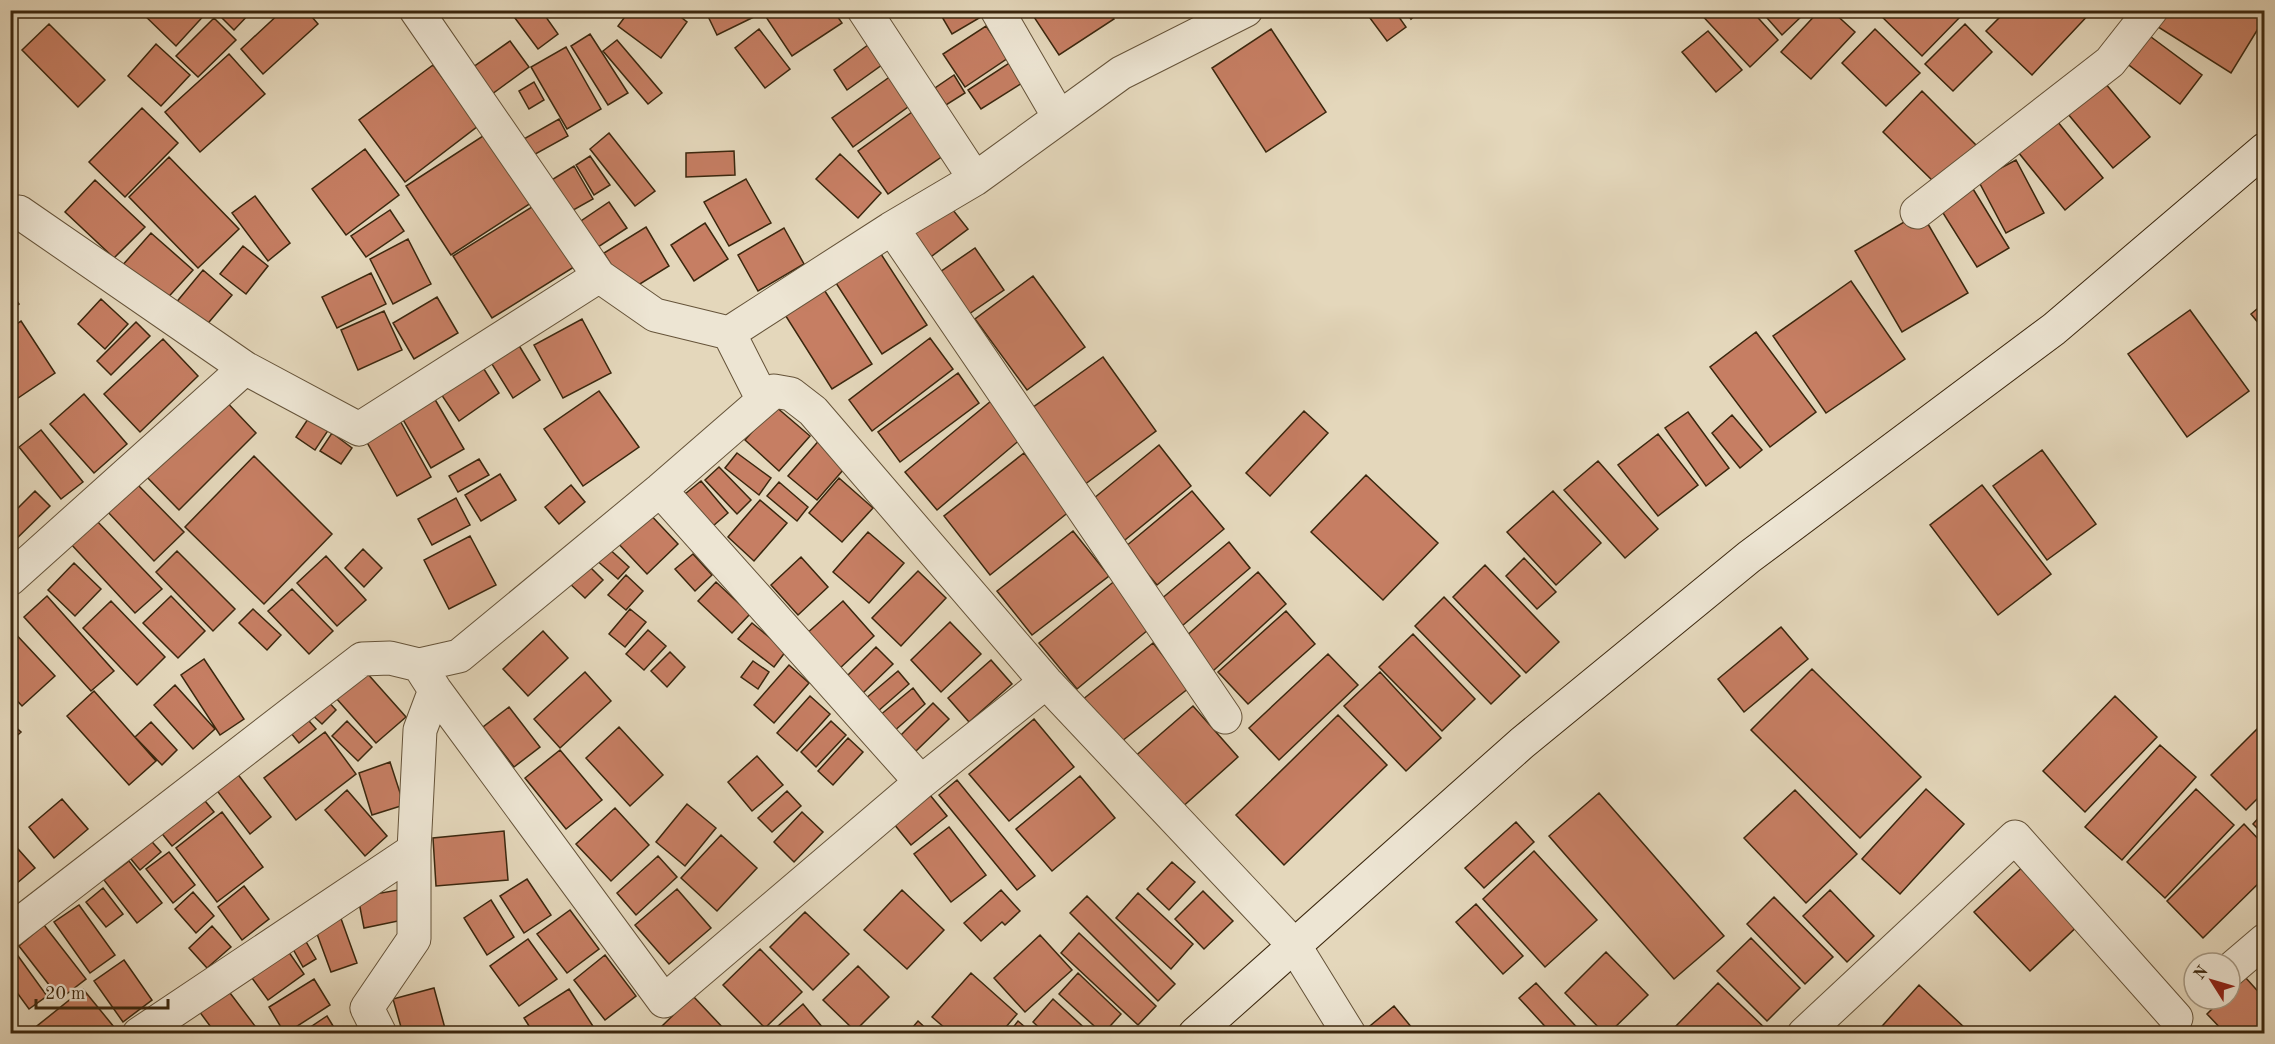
<svg xmlns="http://www.w3.org/2000/svg" width="2275" height="1044" font-family="'Old Standard TT',serif">
	<style>
		.building { fill: #c67e63; stroke: #3b270e; stroke-width: 1.5 }
		.lines { fill: none; stroke-linecap: round; stroke-linejoin: round }
		.street-casing { stroke: #655339; stroke-width: 35 }
		.secondary-casing { stroke: #3b270e; stroke-width: 35 }
		.street { stroke: #ede5d3; stroke-width: 33 }
		.secondary { stroke: #ede5d3; stroke-width: 33 }
	</style>
	<rect width="100%" height="100%" fill="#e4d7bb"/>
	<filter id="stains"><feTurbulence type="fractalNoise" baseFrequency=".00333" numOctaves="4"/><feColorMatrix values="0 0 0 0 .2 0 0 0 0 .09 0 0 0 0 .02 0 0 0 .5 -.17"/></filter>
	<radialGradient id="worn" r=".72"><stop offset=".6" stop-color="#630" stop-opacity="0"/><stop offset="1" stop-color="#630" stop-opacity=".3"/></radialGradient>
	<path class="building" d="M139,10h70l-33,36z
		M214,10h39l-19,20z
		M283,10h23l12,14 -55,50 -22,-25z
		M509,10h32l17,24 -20,15z
		M630,10h42l15,12 -26,36 -43,-32z
		M705,10h56l1,3 -45,22z
		M776,10h57l9,13 -50,33 -26,-39z
		M938,10h53v1l-39,23z
		M1037,10h71l6,9 -55,36 -27,-41z
		M1364,10h30l12,17 -19,14z
		M1405,10h16l-10,9z
		M1697,10h54l27,30 -28,27z
		M1760,10h40l4,4 -22,21z
		M1820,10h11l24,22 -44,47 -30,-27z
		M1962,10l2,3 -42,43 -46,-45z
		M2007,10h86l-61,65 -46,-44z
		M2165,10h89l10,7v2l-33,54 -76,-48z
		M214,18l22,22 -38,37 -22,-21z
		M49,24l56,56 -27,27 -56,-57z
		M1965,24l27,28 -39,39 -28,-27z
		M986,26l22,32 -43,29 -22,-33z
		M759,29l31,40 -25,19 -30,-40z
		M1271,29l55,83 -60,40 -54,-84z
		M1875,29l45,44 -34,33 -44,-43z
		M1708,31l34,39 -26,22 -34,-40z
		M2143,31l59,44 -22,29 -59,-45z
		M590,34l38,59 -20,12 -37,-59z
		M617,40l45,53 -14,11 -45,-53z
		M510,41l19,26 -41,30 -19,-27z
		M872,42l14,20 -39,28 -13,-20z
		M156,44l34,31 -29,31 -33,-30z
		M566,47l35,62 -34,20 -36,-62z
		M229,54l36,40 -65,58 -35,-40z
		M1020,56l13,20 -52,33 -13,-19z
		M433,65l45,61 -73,56 -46,-62z
		M954,75l11,18 -19,12 -11,-17z
		M891,76l21,28 -59,43 -21,-29z
		M534,82l10,18 -15,9 -10,-18z
		M2105,83l45,54 -37,31 -45,-54z
		M1922,91l55,55 -39,40 -55,-54z
		M919,107l31,44 -62,43 -30,-43z
		M142,108l36,35 -53,54 -36,-35z
		M2053,116l50,62 -38,32 -51,-63z
		M559,119l9,17 -38,21 -8,-17z
		M609,133l46,58 -20,15 -45,-57z
		M486,134l45,69 -80,52 -45,-69z
		M365,149l34,46 -53,40 -34,-46z
		M734,151l1,24 -49,2v-24z
		M840,154l41,39 -23,25 -42,-39z
		M590,156l20,29 -16,10 -18,-30z
		M169,157l70,72 -41,39 -69,-71z
		M2016,160l28,53 -38,20 -28,-53z
		M574,166l19,33 -25,14 -18,-32z
		M746,179l25,44 -42,23 -25,-44z
		M95,180l50,47 -31,31 -49,-46z
		M1970,184l39,64 -32,19 -39,-62z
		M255,196l35,47 -22,18 -36,-48z
		M609,202l18,26 -35,23 -17,-26z
		M535,205l39,62 -82,51 -39,-62z
		M949,205l19,24 -40,30 -18,-24z
		M390,210l14,21 -38,26 -15,-21z
		M1921,212l47,81 -66,39 -47,-81z
		M705,223l23,36 -34,22 -23,-36z
		M646,227l23,39 -42,26 -23,-39z
		M784,228l20,36 -46,27 -20,-36z
		M151,233l42,37 -31,34 -41,-37z
		M408,239l23,45 -38,20 -23,-45z
		M243,246l25,20 -22,28 -26,-20z
		M975,248l29,42 -35,24 -29,-42z
		M879,251l48,74 -45,29 -48,-74z
		M203,270l29,25 -28,33 -29,-24z
		M371,273l15,31 -49,24 -15,-31z
		M1033,276l52,71 -58,43 -52,-71z
		M1851,281l54,78 -79,54 -53,-77z
		M821,285l51,79 -40,25 -50,-79z
		M10,291l9,13 -9,6z
		M437,297l21,36 -44,26 -21,-36z
		M101,299l27,25 -23,25 -27,-25z
		M2264,303v27l-13,-16z
		M2190,310l59,81 -62,46 -59,-83z
		M384,311l18,39 -44,20 -17,-40z
		M582,319l29,54 -48,25 -29,-53z
		M21,321l34,52 -37,25 -8,-11v-58z
		M136,322l14,14 -39,39 -14,-14z
		M1756,332l60,80 -46,35 -60,-80z
		M930,338l23,31 -81,62 -23,-31z
		M163,339l35,37 -58,56 -36,-38z
		M515,339l25,41 -27,18 -26,-42z
		M1103,357l53,74 -76,57 -55,-75z
		M477,358l22,35 -40,28 -24,-36z
		M958,373l21,30 -79,59 -22,-30z
		M430,391l34,58 -33,19 -33,-57z
		M599,391l40,56 -56,39 -39,-57z
		M84,394l43,50 -33,29 -44,-49z
		M220,395l36,38 -77,77 -37,-38z
		M991,401l31,37 -85,72 -32,-38z
		M775,406l35,30 -31,35 -34,-31z
		M1304,411l24,22 -58,63 -24,-23z
		M1688,412l41,56 -23,18 -41,-58z
		M312,413l19,13 -16,24 -19,-13z
		M1732,415l30,35 -22,18 -28,-35z
		M398,417l33,60 -34,19 -33,-59z
		M41,430l42,52 -22,17 -42,-52z
		M332,433l20,15 -11,16 -21,-13z
		M1658,434l40,51 -40,31 -40,-51z
		M822,437l28,25 -33,38 -29,-24z
		M1159,445l32,41 -71,58 -32,-41z
		M2042,450l54,74 -49,36 -54,-74z
		M737,453l34,25 -12,17 -34,-27z
		M1024,453l46,58 -80,64 -46,-59z
		M254,456l78,78 -68,70 -79,-77z
		M479,459l10,16 -31,17 -9,-16z
		M1598,461l60,68 -33,29 -61,-68z
		M719,467l32,33 -14,14 -32,-34z
		M500,474l16,26 -35,21 -16,-26z
		M1366,475l72,68 -55,57 -72,-68z
		M839,478l34,30 -31,34 -33,-29z
		M134,481l50,51 -30,29 -48,-51z
		M701,481l27,32 -15,13 -28,-32z
		M779,482l29,25 -11,14 -30,-25z
		M571,485l14,17 -26,22 -14,-17z
		M1982,485l69,89 -53,41 -68,-90z
		M35,491l15,15 -40,39v-29z
		M1192,491l32,38 -67,56 -32,-38z
		M1553,491l48,52 -45,42 -49,-53z
		M456,498l14,27 -38,20 -14,-26z
		M760,500l27,23 -33,38 -26,-24z
		M645,509l33,35 -31,30 -33,-35z
		M95,519l67,70 -27,24 -65,-70z
		M1073,531l36,45 -77,59 -35,-44z
		M868,532l36,31 -35,40 -36,-31z
		M470,536l26,49 -47,24 -25,-49z
		M1229,542l21,26 -68,58 -22,-26z
		M606,546l23,21 -11,12 -23,-20z
		M363,549l19,19 -18,19 -19,-19z
		M177,551l58,58 -22,22 -57,-59z
		M693,554l19,21 -17,16 -20,-22z
		M326,556l40,44 -29,26 -40,-43z
		M801,557l27,30 -30,28 -27,-30z
		M1524,558l32,34 -19,17 -31,-33z
		M585,562l18,18 -18,18 -18,-17z
		M74,563l27,26 -26,27 -27,-26z
		M1485,565l74,77 -33,31 -73,-76z
		M918,571l28,27 -45,48 -29,-28z
		M1258,572l28,32 -73,67 -29,-33z
		M626,575l17,16 -17,19 -18,-15z
		M1117,579l37,46 -77,64 -38,-46z
		M716,582l34,32 -18,19 -34,-32z
		M292,589l41,42 -24,23 -41,-43z
		M47,596l67,75 -23,20 -67,-74z
		M171,596l34,35 -27,27 -35,-35z
		M1444,597l76,79 -29,28 -76,-78z
		M111,601l54,56 -28,28 -54,-57z
		M843,601l31,35 -37,35 -32,-36z
		M253,609l28,26 -14,15 -28,-27z
		M630,609l16,13 -21,25 -16,-13z
		M1286,611l29,33 -67,60 -30,-32z
		M950,622l31,32 -40,38 -30,-32z
		M752,623l34,28 -12,16 -36,-28z
		M1781,627l27,32 -64,53 -26,-33z
		M10,628l45,48 -33,30 -12,-13z
		M648,630l18,16 -22,24 -18,-16z
		M543,631l25,27 -40,38 -25,-27z
		M1413,634l62,65 -33,32 -63,-64z
		M1153,643l36,45 -72,57 -35,-45z
		M876,647l17,17 -30,29 -16,-17z
		M670,652l15,15 -18,20 -16,-16z
		M1328,654l30,31 -79,75 -30,-32z
		M204,659l40,60 -24,16 -39,-60z
		M991,660l21,24 -43,38 -21,-24z
		M753,661l16,11 -11,17 -17,-12z
		M789,665l20,18 -35,40 -20,-18z
		M1812,669l109,108 -61,61 -109,-108z
		M898,671l11,13 -32,28 -12,-13z
		M366,672l40,45 -30,26 -40,-45z
		M585,672l26,29 -51,47 -26,-29z
		M1380,672l61,66 -35,33 -62,-65z
		M175,685l40,44 -22,20 -39,-44z
		M913,688l12,16 -32,28 -14,-16z
		M94,691l62,70 -27,24 -62,-69z
		M323,696l13,14 -14,14 -14,-13z
		M810,696l20,18 -33,37 -20,-18z
		M2115,696l42,41 -72,75 -42,-41z
		M933,703l16,16 -33,32 -16,-15z
		M1193,706l45,51 -59,53 -47,-51z
		M509,707l31,40 -26,20 -31,-40z
		M303,714l13,15 -17,14 -12,-15z
		M1338,715l49,50 -103,100 -48,-50z
		M1034,719l40,48 -65,54 -40,-47z
		M347,721l25,26 -14,14 -26,-25z
		M831,721l15,14 -30,32 -15,-15z
		M10,722l11,10 -11,10z
		M151,722l26,28 -15,15 -27,-28z
		M2264,722v70l-18,18 -35,-35z
		M619,727l44,48 -33,31 -44,-48z
		M325,732l31,42 -60,46 -32,-42z
		M848,738l15,14 -30,33 -15,-14z
		M2160,745l36,32 -74,83 -37,-33z
		M560,750l42,50 -36,29 -41,-51z
		M757,756l26,29 -31,26 -24,-29z
		M390,762l14,43 -32,10 -13,-42z
		M236,772l35,45 -21,17 -35,-46z
		M1080,776l35,42 -63,53 -36,-42z
		M957,780l78,96 -18,14 -78,-95z
		M1926,789l38,35 -64,70 -38,-35z
		M2196,789l38,36 -69,73 -38,-36z
		M347,790l40,46 -22,20 -40,-46z
		M1795,790l62,64 -51,49 -62,-65z
		M197,791l17,21 -42,34 -17,-21z
		M787,791l14,15 -29,26 -14,-14z
		M1599,793l125,143 -50,43 -125,-143z
		M930,795l17,21 -36,29 -17,-21z
		M62,799l26,30 -34,29 -25,-31z
		M687,804l29,24 -31,38 -29,-24z
		M615,808l34,37 -38,36 -35,-37z
		M222,812l41,55 -46,35 -41,-54z
		M802,812l21,20 -29,30 -20,-20z
		M2264,812v23l-11,-11z
		M1516,822l18,20 -50,46 -19,-20z
		M2244,824l20,21v33l-61,60 -36,-37z
		M949,827l37,48 -35,27 -37,-48z
		M504,831l4,49 -72,6 -3,-48z
		M146,835l15,17 -21,18 -14,-17z
		M721,835l36,33 -40,43 -36,-33z
		M10,840l25,28 -25,21z
		M1534,851l63,69 -52,47 -62,-68z
		M169,852l26,33 -22,18 -27,-34z
		M658,856l19,21 -41,38 -19,-22z
		M129,861l33,42 -25,20 -33,-43z
		M2029,861l55,59 -54,51 -56,-59z
		M1172,862l23,20 -26,28 -22,-21z
		M527,879l24,36 -27,18 -24,-37z
		M244,886l25,33 -27,21 -24,-33z
		M103,888l20,26 -17,13 -20,-25z
		M677,889l34,39 -42,36 -34,-39z
		M398,890l5,30 -39,8 -6,-31z
		M902,890l42,40 -37,39 -43,-39z
		M1001,890l19,21 -15,14 -3,-3 -21,19 -17,-18z
		M1830,890l44,46 -27,26 -44,-46z
		M1203,891l30,30 -29,28 -29,-30z
		M193,892l21,24 -18,17 -21,-24z
		M1138,893l55,51 -22,25 -55,-51z
		M1087,896l88,88 -17,17 -88,-88z
		M1774,897l59,60 -28,27 -58,-60z
		M491,900l23,37 -27,18 -23,-37z
		M1476,904l47,52 -20,18 -47,-52z
		M79,905l36,50 -25,18 -36,-51z
		M570,910l29,39 -32,24 -30,-39z
		M805,912l44,42 -36,36 -43,-43z
		M339,913l18,50 -26,9 -18,-49z
		M44,925l42,54 -26,20 -41,-53z
		M212,926l19,21 -24,21 -18,-20z
		M301,933l15,26 -13,8 -15,-27z
		M1079,933l77,73 -18,19 -77,-72z
		M1040,935l32,35 -47,42 -31,-34z
		M1751,938l49,50 -33,33 -50,-50z
		M528,939l29,40 -38,27 -29,-40z
		M286,948l18,26 -36,26 -19,-26z
		M13,949l34,47 -18,13 -19,-26v-32z
		M760,949l42,43 -37,36 -42,-43z
		M1606,952l42,43 -40,39h-3l-40,-41z
		M605,955l31,41 -31,24 -31,-40z
		M124,960l28,40 -29,22 -29,-41z
		M858,966l31,31 -34,34 -32,-31z
		M971,973l46,41 -17,20h-48l-20,-17z
		M1078,973l43,41 -18,20 -44,-40z
		M2245,977l19,21v36h-38l-19,-20 15,-15h8v-8z
		M314,979l16,26 -45,29 -16,-27z
		M1536,983l47,51h-31l-33,-36z
		M1718,983l52,50 -88,1 -7,-7z
		M224,985l37,49h-45l-20,-27z
		M1919,985l46,43 -5,6h-85z
		M434,988l12,44 -43,2 -10,-35z
		M83,989l31,38 -7,7h-64l-6,-8z
		M569,989l29,45h-64l-10,-16z
		M693,996l32,34 -4,4h-52l-7,-8z
		M1053,999l38,35h-45l-13,-12z
		M803,1004l25,30h-59z
		M1394,1006l23,28h-49l-3,-4z
		M327,1016l11,18h-38z
		M918,1021l14,13h-25z
		M1018,1021l15,13h-25z"/>
	<g class="lines">
		<defs>
			<path id="street" d="M416,10l183,266
				M864,10l111,169
				M997,10l62,107
				M1917,212l193,-150 41,-52
				M10,215l9,-3 226,156 114,61 240,-153 56,39 74,18
				M892,228l333,489
				M763,400l-34,-67 163,-105 83,-49 146,-106 125,-63
				M660,490l261,292
				M10,579l235,-211
				M419,665l16,25 229,311 257,-219 125,-100
				M10,931l352,-272 28,-1 29,7 40,-9 201,-166 114,-99 17,3 22,17 233,271 248,263 55,89
				M2230,970l34,-29
				M139,1034l275,-184
				M380,1034l-13,-26 47,-69v-89l6,-120 15,-40
				M1804,1034l211,-197 161,181"/>
			<path id="secondary" d="M1195,1034l327,-291 227,-186 305,-228 210,-179"/>
		</defs>
		<use href="#street" class="street-casing"/>
		<use href="#secondary" class="secondary-casing"/>
		<use href="#street" class="street"/>
		<use href="#secondary" class="secondary"/>
	</g>
	<rect width="2275" height="1044" fill="none" stroke="#e4d7bb" stroke-width="36"/>
	<rect x="12" y="12" width="2251" height="1020" fill="none" stroke="#3b270e" stroke-width="3"/>
	<rect x="18" y="18" width="2239" height="1008" fill="none" stroke="#3b270e" stroke-width="1.5"/>
	<g transform="translate(2212 981) rotate(307)"><circle r="28" fill="#ede5d3" stroke="#a69984" stroke-width="1.5"/>
	<path d="M0-4.5L10 22L0 15L-10 22Z" fill="#8f2418"/>
	<text y="-9" font-size="16" font-weight="bold" text-anchor="middle" fill="#3b270e">N</text>
	</g>
	<path d="M36 999v9h132v-9" fill="none" stroke="#3b270e" stroke-width="3"/>
	<text x="45" y="999" font-size="18" fill="#3b270e" stroke="#ede5d3" stroke-width="4.5" paint-order="stroke">20 m</text>
	<rect width="100%" height="100%" filter="url(#stains)"/>
	<rect width="100%" height="100%" fill="url(#worn)"/>
</svg>
